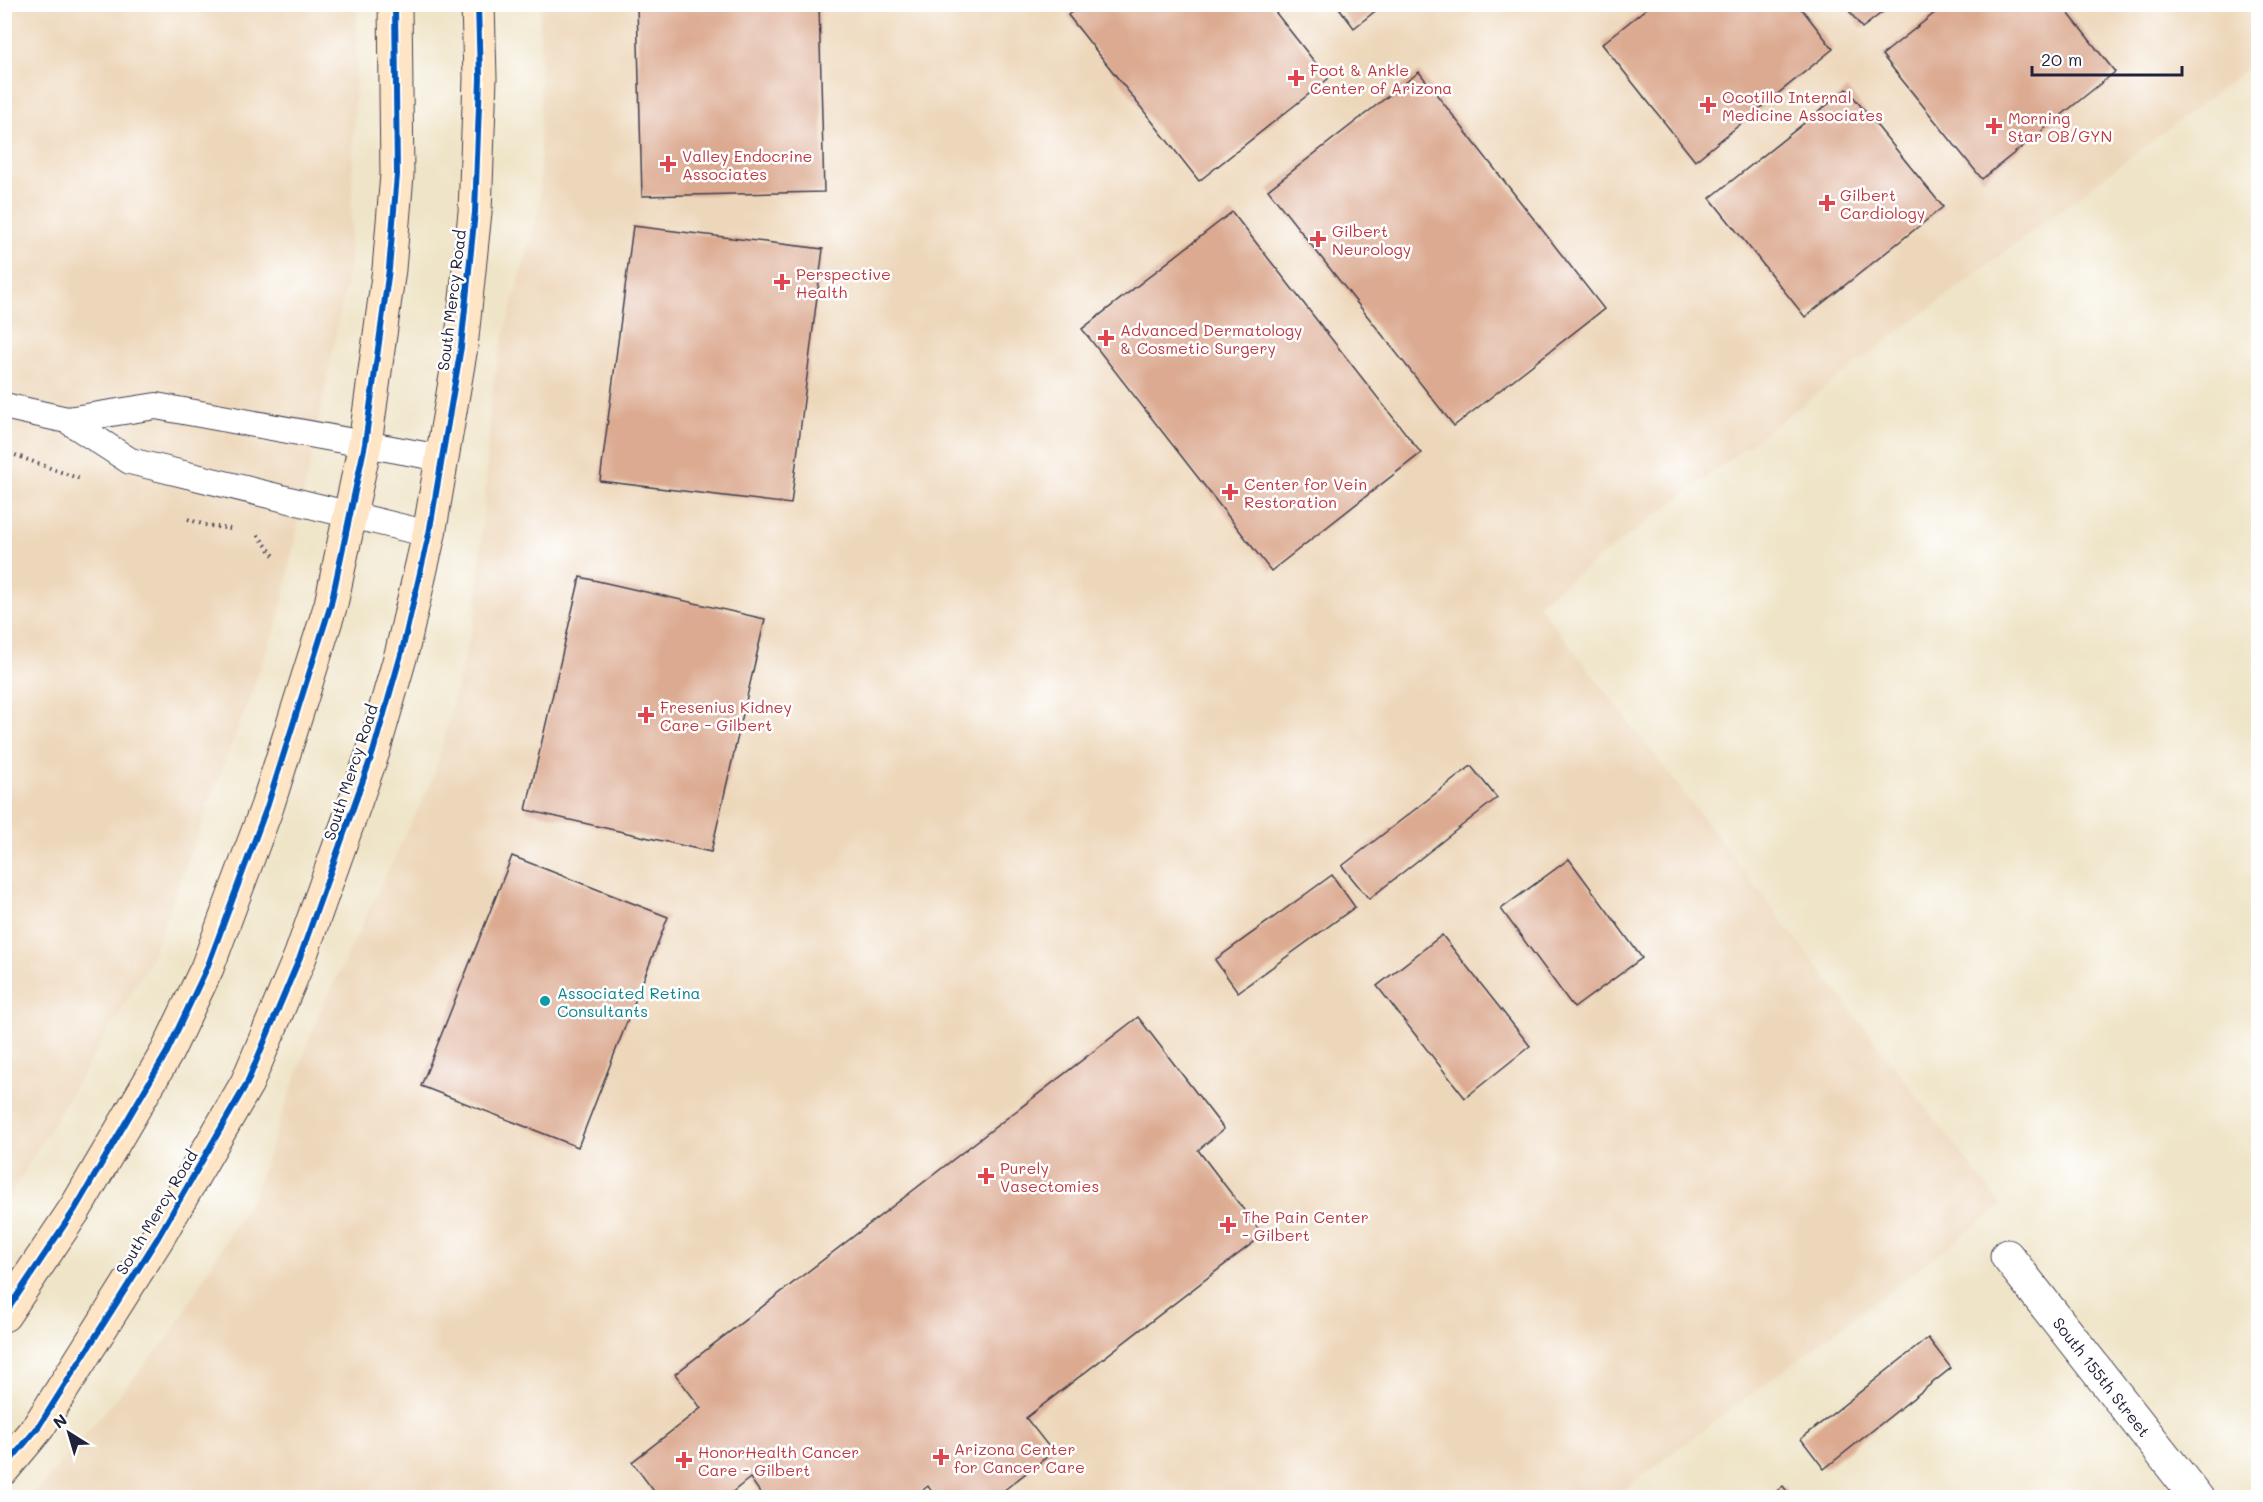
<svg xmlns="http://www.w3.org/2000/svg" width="2263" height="1502" font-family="Mali,sans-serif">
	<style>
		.built { fill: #edd7ba }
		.building { fill: #dcaa91 }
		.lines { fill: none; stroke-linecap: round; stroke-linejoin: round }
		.lane-casing { stroke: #413f50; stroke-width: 28 }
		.street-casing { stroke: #413f50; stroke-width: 35 }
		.secondary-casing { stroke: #413f50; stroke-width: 35 }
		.path { stroke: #413f50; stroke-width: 4; stroke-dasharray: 1.5 4.5; stroke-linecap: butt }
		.lane { stroke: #fff; stroke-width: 26 }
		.street { stroke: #fff; stroke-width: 33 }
		.secondary { stroke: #fde5c5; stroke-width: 33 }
		.cycleway-casing { stroke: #fff; stroke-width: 10 }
		.cycleway { stroke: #0057b8; stroke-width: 6 }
		.health-dot { fill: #e0444e; stroke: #fff; stroke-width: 2 }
		.culture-dot { fill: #0f9aa8; stroke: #fff; stroke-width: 2 }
		.labels { text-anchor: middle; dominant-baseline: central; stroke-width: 5; stroke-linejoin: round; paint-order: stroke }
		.health-label { font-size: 16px; fill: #be3a42; stroke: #fff; text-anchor: start }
		.street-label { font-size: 16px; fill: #22223b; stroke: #fff }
		.culture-label { font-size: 16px; fill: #0d838f; stroke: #fff; text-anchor: start }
	</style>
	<rect width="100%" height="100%" fill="#fff"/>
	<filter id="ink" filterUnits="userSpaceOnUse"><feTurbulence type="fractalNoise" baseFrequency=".0167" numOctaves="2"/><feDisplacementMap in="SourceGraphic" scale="12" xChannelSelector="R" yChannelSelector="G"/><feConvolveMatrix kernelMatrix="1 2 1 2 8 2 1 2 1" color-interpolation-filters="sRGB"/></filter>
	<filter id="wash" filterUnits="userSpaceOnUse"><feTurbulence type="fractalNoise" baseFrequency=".008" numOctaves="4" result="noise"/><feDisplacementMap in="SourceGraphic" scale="24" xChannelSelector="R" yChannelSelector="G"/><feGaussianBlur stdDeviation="1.35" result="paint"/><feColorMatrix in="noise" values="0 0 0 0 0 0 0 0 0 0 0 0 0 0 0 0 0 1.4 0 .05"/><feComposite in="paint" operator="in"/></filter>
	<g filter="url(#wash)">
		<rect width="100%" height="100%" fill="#efe4c7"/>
		<path class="built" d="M5,5h351l1,17 -7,242 -71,354 -129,343 -145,243z
			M540,5h1718v56l-720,543 464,602 -388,291 -1584,1 140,-162 86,-147 60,-169 118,-244 42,-163 16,-223 8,-41 40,-143z"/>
		<g id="blocks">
			<path class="building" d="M637,4h182l5,188 -182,4z
				M1081,4h188l59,75 -129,102 -131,-166z
				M1336,4h48l-30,24z
				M1652,4h146l35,45 -138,112 -93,-117z
				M1844,4h49l-31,24z
				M1946,4h115l54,68 -133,107 -100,-124z
				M1419,72l185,237 -150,117 -186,-236z
				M1847,89l96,118 -138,110 -95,-119z
				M1232,212l189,241 -150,118 -189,-242z
				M633,226l190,23 -32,255 -191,-23z
				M580,577l185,42 -54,233 -185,-42z
				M1471,766l26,32 -128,101 -27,-33z
				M512,856l156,61 -90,230 -157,-61z
				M1569,859l73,99 -68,50 -73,-99z
				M1332,875l23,32 -117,85 -23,-32z
				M1442,935l88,111 -65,52 -88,-112z
				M1138,1017l86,112 -26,21 65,85 -237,183 27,34 -59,46h-58l-8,-12 -15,12h-149l-14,-20 -25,20h-66l-27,-36 69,-54 -26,-34z
				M1928,1338l23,30 -127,101 -23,-30z
				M1783,1486l9,12h-24z"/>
		</g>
	</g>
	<g filter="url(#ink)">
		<use href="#blocks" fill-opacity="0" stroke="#413f50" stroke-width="1.5"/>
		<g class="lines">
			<defs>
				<path id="lane" d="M4,406l63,14 63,41 299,73
					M67,420l89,-14 285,52"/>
				<path id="street" d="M2007,1256l190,242"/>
				<path id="secondary" d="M4,1315l71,-106 92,-157 40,-84 60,-161 64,-203 34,-160 24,-175 8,-94 -2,-171
					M4,1468l35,-42 118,-187 90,-156 53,-126 73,-205 29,-101 27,-117 32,-187 14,-135 5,-134 -2,-74"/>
			</defs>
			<use href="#lane" class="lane-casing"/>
			<use href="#street" class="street-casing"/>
			<use href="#secondary" class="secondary-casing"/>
			<path class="path" d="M4,451l76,28
				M188,519l16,6 26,4
				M258,535l17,22"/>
			<use href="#lane" class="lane"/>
			<use href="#street" class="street"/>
			<use href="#secondary" class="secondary"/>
			<defs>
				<path id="cycleway" d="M4,1315l71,-106 92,-157 40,-84 60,-161 64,-203 34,-160 24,-175 8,-94 -2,-171
					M4,1468l35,-42 118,-187 90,-156 53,-126 73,-205 29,-101 27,-117 32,-187 14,-135 5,-134 -2,-74"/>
			</defs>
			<use href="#cycleway" class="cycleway-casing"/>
			<use href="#cycleway" class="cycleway"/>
		</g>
	</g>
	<g class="health-dot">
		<path d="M1293 69h6v6h6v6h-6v6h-6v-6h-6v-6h6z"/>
		<path d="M1705 96h6v6h6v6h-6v6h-6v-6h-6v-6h6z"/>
		<path d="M1991 117h6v6h6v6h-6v6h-6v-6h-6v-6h6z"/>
		<path d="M665 155h6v6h6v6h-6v6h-6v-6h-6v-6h6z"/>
		<path d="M1824 194h6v6h6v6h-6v6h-6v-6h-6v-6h6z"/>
		<path d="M1315 230h6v6h6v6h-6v6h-6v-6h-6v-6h6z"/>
		<path d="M779 273h6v6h6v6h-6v6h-6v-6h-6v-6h6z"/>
		<path d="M1103 329h6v6h6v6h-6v6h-6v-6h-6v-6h6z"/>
		<path d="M1227 483h6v6h6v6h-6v6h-6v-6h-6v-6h6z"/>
		<path d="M643 706h6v6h6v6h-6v6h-6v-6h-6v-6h6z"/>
		<path d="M983 1167h6v6h6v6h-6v6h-6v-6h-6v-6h6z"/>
		<path d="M1225 1216h6v6h6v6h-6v6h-6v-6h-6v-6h6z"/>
		<path d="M938 1448h6v6h6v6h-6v6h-6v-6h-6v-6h6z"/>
		<path d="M681 1451h6v6h6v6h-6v6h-6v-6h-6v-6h6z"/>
	</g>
	<circle class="culture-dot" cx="545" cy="1001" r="6"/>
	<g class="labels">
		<g class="health-label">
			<text x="1310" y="69">Foot &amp; Ankle<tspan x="1310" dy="18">Center of Arizona</tspan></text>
			<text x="1722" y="96">Ocotillo Internal<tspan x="1722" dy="18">Medicine Associates</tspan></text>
			<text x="2008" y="117">Morning<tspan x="2008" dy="18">Star OB/GYN</tspan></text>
			<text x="682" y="155">Valley Endocrine<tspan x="682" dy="18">Associates</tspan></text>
			<text x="1840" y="194">Gilbert<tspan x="1840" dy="18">Cardiology</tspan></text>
			<text x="1332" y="230">Gilbert<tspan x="1332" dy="18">Neurology</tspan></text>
			<text x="796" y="273">Perspective<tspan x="796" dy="18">Health</tspan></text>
			<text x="1120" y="329">Advanced Dermatology<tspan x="1120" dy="18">&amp; Cosmetic Surgery</tspan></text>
			<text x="1244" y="483">Center for Vein<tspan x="1244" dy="18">Restoration</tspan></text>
			<text x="660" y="706">Fresenius Kidney<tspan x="660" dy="18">Care - Gilbert</tspan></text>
			<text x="1000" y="1167">Purely<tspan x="1000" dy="18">Vasectomies</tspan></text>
			<text x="1242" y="1216">The Pain Center<tspan x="1242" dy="18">- Gilbert</tspan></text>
			<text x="954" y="1448">Arizona Center<tspan x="954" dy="18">for Cancer Care</tspan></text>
			<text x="698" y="1451">HonorHealth Cancer<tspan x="698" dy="18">Care - Gilbert</tspan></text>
		</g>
		<g class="street-label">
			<text transform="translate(451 300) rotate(-83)">South Mercy Road</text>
			<text transform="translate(350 772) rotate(-72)">South Mercy Road</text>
			<text transform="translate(156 1212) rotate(-59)">South Mercy Road</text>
			<text transform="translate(2102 1377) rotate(52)">South 155th Street</text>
		</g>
		<g class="culture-label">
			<text x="557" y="992">Associated Retina<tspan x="557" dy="18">Consultants</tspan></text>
		</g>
	</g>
	<rect width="2263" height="1502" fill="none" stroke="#fff" stroke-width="24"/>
	<g transform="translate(69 1433) rotate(323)" stroke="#ffffff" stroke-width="4.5" paint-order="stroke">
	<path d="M0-4.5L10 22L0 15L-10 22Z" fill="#22223b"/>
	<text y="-9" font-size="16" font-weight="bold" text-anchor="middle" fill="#22223b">N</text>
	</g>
	<path d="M2032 66v9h150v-9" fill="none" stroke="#22223b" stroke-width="3"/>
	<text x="2041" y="66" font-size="18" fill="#22223b" stroke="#ffffff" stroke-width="4.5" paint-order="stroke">20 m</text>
</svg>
